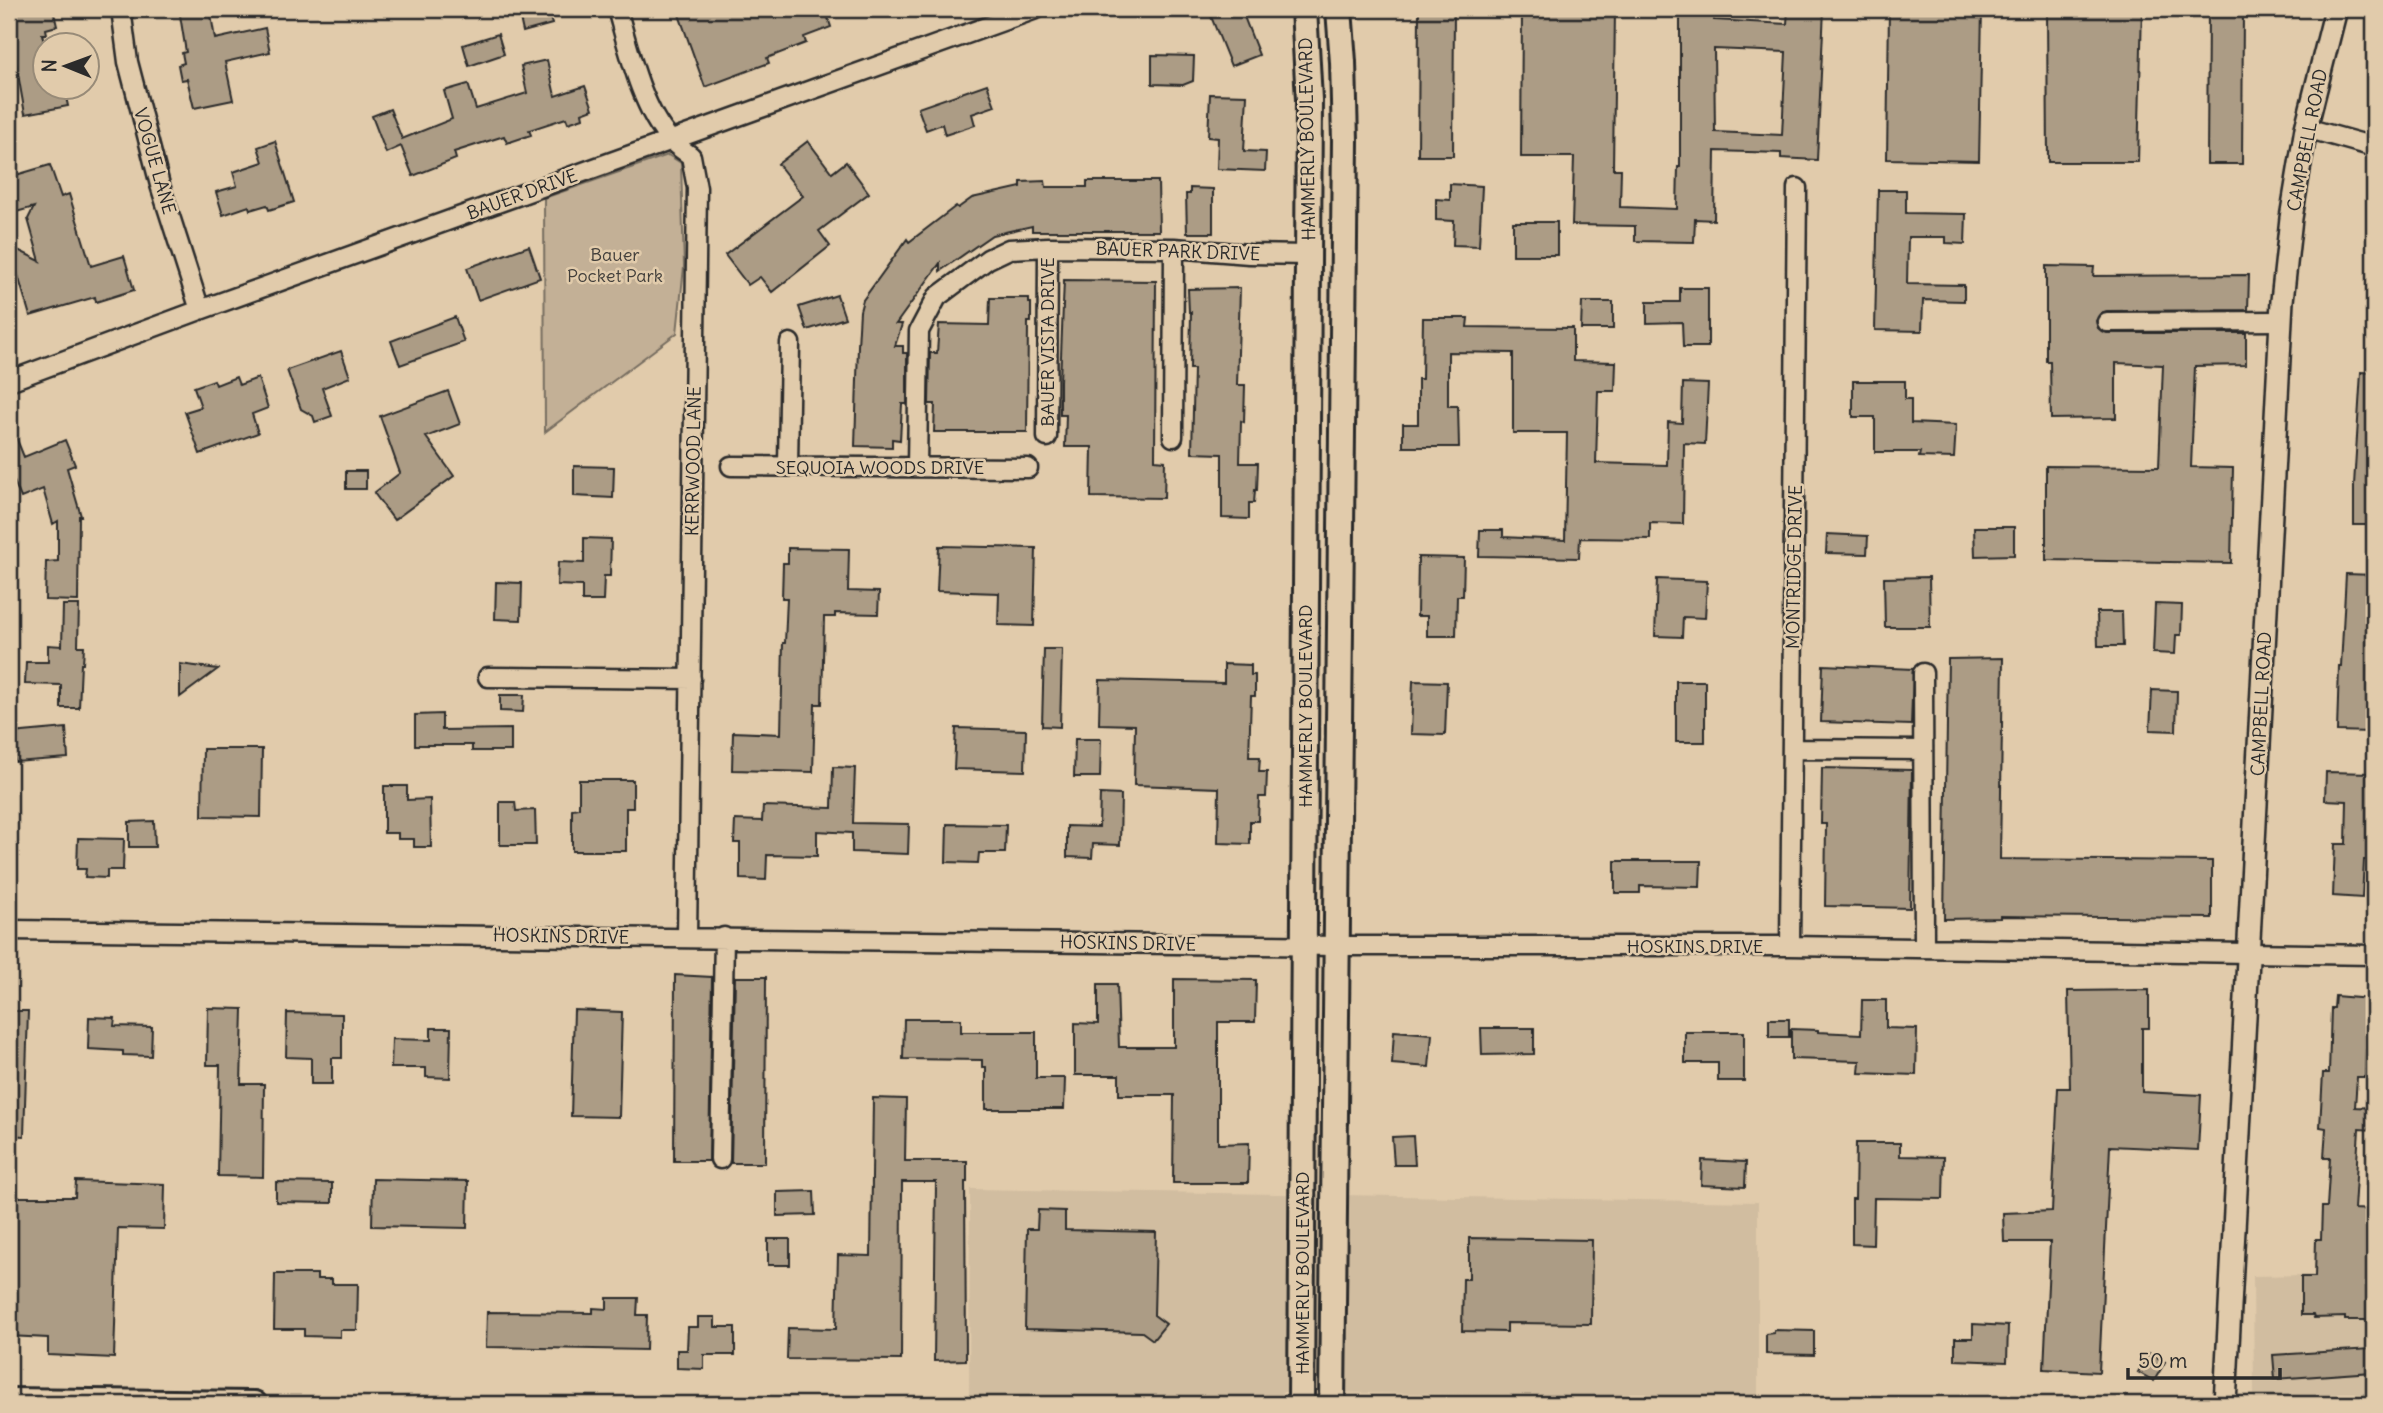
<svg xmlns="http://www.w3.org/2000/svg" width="2383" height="1413" font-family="Delius,sans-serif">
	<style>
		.built { fill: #d1bda0 }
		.green { fill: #c3b096; stroke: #776e60; stroke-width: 2 }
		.building { fill: #ac9c85; stroke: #2b2b2b; stroke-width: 2; fill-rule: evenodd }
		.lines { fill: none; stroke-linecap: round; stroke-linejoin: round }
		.minor-casing { stroke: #2b2b2b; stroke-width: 23 }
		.tertiary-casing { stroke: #2b2b2b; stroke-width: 26 }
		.secondary-casing { stroke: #2b2b2b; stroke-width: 30 }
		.minor { stroke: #e1cbab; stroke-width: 18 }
		.tertiary { stroke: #e1cbab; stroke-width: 21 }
		.secondary { stroke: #e1cbab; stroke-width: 24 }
		.labels { text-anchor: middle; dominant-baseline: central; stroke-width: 5; stroke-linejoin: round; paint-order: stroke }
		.street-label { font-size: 18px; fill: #2b2b2b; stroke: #e1cbab }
		.park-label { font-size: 18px; fill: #423f3b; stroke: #e1cbab }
	</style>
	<rect width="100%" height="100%" fill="#e1cbab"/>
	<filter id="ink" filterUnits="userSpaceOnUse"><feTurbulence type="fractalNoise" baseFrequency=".0143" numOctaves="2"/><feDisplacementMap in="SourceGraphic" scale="14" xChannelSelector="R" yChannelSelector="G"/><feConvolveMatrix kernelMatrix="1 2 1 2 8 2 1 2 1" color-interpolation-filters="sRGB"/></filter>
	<g filter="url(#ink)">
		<path class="built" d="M970,1189l788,13v195l-475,-5 -1,12h-313z
			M2374,1274v124l-120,3 -1,-125z"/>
		<path class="green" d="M668,155l13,8 3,104 -7,66 -132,99 -1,-234z"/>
		<path class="building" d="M19,9h34l4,17 -11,3 1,5h-5l4,18v36h18l4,18 -43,8 -13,-74 -3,1v-30z
			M179,9h31l5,30 50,-11 5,24 -45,10 8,38 -39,8 -7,-29 -6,1 -3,-15 6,-2 -2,-10 4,-1z
			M518,9h29l5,15 -29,8z
			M677,9h111l2,6 19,-6h16l6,18 -27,10 2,6 -39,15 2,5 -64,24z
			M1208,9h33l18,46 -28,11z
			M1419,9h35l-1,147h-35z
			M1522,9h93l-2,160h8l-1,38 57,2 1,-42h2v-158h34v11l73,4 1,-15h36l-7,151 -36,-2v-5l-66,-2 -1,69 -19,-1 -1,23 -59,-1v-15l-63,-1 2,-68h-53zM1714,49l72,3 -4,83 -67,-3z
			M1889,9h93l-3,152 -92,-2z
			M2047,9h95l-4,153h-90z
			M2208,9h35l-1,155h-35z
			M498,34l6,20 -35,12 -6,-21z
			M1152,55l42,1 -1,25 -10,4 -31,-1z
			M547,60l8,36 30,-10 8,23 -11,4 1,5 -15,5 -2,-5 -37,12 2,5 -24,8 -3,-7 -50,16 2,7 -43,17 -12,-30 -15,7 -14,-37 18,-7 12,30 50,-20 -8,-28 24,-7 8,25 51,-16 -6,-27z
			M987,84l8,22 -23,8 3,11 -30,10 -3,-11 -16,6 -8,-22z
			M1210,94l37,1 -3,56 22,1 -1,19 -48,-2 1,-31 -10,-1z
			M275,141l19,61 -25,8 -2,-5 -17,5 -1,-4 -26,9 -7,-23 21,-6 -4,-14 30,-10 -5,-15z
			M808,141l24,32 14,-11 23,31 -50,38 11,15 -58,46 -12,-15 -12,8 -23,-30 78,-59 -25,-32z
			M50,165l11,32 8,-3 22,72 33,-10 10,34 -38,12 -1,-5 -65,19 -13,-44 -8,-3v-10l5,-11 26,13 -12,-42 6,-12 -25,7v-37z
			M1045,181l1,6h41v-6h71l1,50h-127v-5l-40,9 -52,36v-8l-44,61h6l-7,22h8v7h4v51h-5l-2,36 -8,-1v8l-37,-1 3,-100 2,-35 3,-11 44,-61 2,3 47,-36 2,2 14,-10 49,-11v-5z
			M1450,184l32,2 -3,60 -26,-1 1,-24 -18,-1v-21l14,1z
			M1190,188l23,1v44h-26l-1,-39h4z
			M1878,190h28v23l60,1 -1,30 -19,-1v-6h-38l-1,47 57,1v16l-41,-1 -1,31 -47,-1z
			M1513,222h44v33h-44z
			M529,246l11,32 -62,22 -11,-32z
			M2046,266l48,1 -1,9 156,-1 -1,35 -141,1 -6,2 -5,8 2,7 9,5h139v32l-51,1 -4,101 42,1 -2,95 -185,-3v-94l113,1 4,-102 -47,-2v55l-65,1 -1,-58h-4z
			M1064,280l92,1 -1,179 10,1 -1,37 -73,-1 1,-50h-27l1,-32h-6v-34z
			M1240,288l-3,97h8l-1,37 -3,-1 -1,42h18l-1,27h-2l-1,13h-5v16l-27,-1v-64l-30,-1 2,-84h-4l1,-57h-2l-1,-23z
			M1680,288h28v59h-25l-1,-25 -35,1v-21h33z
			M837,295l8,23 -38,12 -8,-23z
			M990,298h39v5h2v19h-3l-1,110h-93l1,-28h-6l1,-51h7l2,-29 50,1z
			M1582,302h31v27h-32z
			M455,317l9,25 -64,23 -9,-24z
			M1423,318h45l-1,9 106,1v33l43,1 -1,29h-17l-2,72 71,2 1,-43 14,1 1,-40 25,1 -3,60 -21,-1 -1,81 -33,-1v16l-70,-1 -1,20 -100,-2 1,-26h23v7l62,3 2,-107h-54v-80l-65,-1v54h10l1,41h-56v-23h15v-45h4z
			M341,351l9,26 -28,11 10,28 -17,6 -2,-6 -12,-7 -14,-39z
			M2361,372l13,1v152h-20v-40z
			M236,377l3,8 19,-7 10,30 -16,6 6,19 -58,21 -15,-42 16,-5 -7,-20 20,-7 2,5z
			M1853,381h52v18h6v24l45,2 -2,33 -35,-1 1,-5h-45v-35h-22z
			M448,391l12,33 -34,13 28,39 -60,44 -20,-27 26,-20 -20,-57z
			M9,420l15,37 41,-17 10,25 -8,3 14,48h-2l-1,85 -33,-1 1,-38 12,-1v-40l-5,3 -10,-35 -22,9 -12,-29z
			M574,466l40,1 -1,31 -39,-2z
			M346,471h20v18h-20z
			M1974,527h40v28l-39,1z
			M1827,534l41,2 -1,18 -41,-1z
			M584,538l27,1 -1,37h-6l-1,25h-21v-15l-25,-1 1,-23 26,1z
			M939,546l97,2 -2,78 -36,-1 1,-32 -62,-2z
			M788,548l61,1 -1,42 31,1 -1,22 -43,-1v4h-11l-2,87h-7l-2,68 -81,-2 1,-38 48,2 2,-91h2l2,-45h-5l1,-35h5z
			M1418,557l46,1 -1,38h-6l-1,40h-29v-20h-10z
			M2346,574l28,1 -4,157 -33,-1 2,-65h2z
			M1929,577l1,50h-45l-1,-49z
			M1657,579l50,2 -2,37 -22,-1 -1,20 -27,-1z
			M496,582l26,1 -1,37 -26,-1z
			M2155,604l27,1 -1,30h-5l-1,19 -22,-1z
			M63,605h16l-1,41h6l-1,18h-2l-2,44h-18v-23l-36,-1 1,-22h22v-17l14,1z
			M2097,612h25l1,34h-25z
			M1044,649h18l-2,78 -18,-1z
			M2003,658l-3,201 212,2v57l-212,-2v2l-56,1 4,-260z
			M180,664l38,5 -38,28z
			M1224,664l27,1v10h4v21h-4l-2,61h11l-1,15h8l-1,25h-7l-1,24h-8v23l-32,-1 1,-55 -85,-3 1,-60 -36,-1 1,-44 124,3z
			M1823,665l90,4 -2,56 -90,-3z
			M1413,681l34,1 -2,53 -34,-1z
			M1676,681h29v61h-29z
			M2152,690l25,1 -1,40 -26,-1z
			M500,695h24l-1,17 -23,-1z
			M442,714v16l69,-1v22h-39v-6h-57v-30z
			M66,728l2,30 -53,4 -3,-29z
			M956,728l70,2 -1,41 -71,-2z
			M1075,739h26l-1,38h-26z
			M203,749h59l-1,68 -59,-1z
			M833,767l22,1 -2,55 56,1 -1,30 -56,-2v-19l-35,-2v25l-50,-1 -1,25 -26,-1v-36h-6l1,-23 27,1 1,-15 69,2z
			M1822,768l90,2 -2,138 -85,-2 1,-82h-5z
			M2326,772l48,1v52h-3l-1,35h-6l-2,38 -29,-2 2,-52h11l1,-43 -22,-1z
			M579,780h54v28h-7v43h-54v-42l7,-1z
			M384,786h23v14l23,-1 1,48h-17v-8h-16v-6h-14z
			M1100,794l21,1 -1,50 -27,-1 -1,14 -25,-1v-31l32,1z
			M500,802h15l1,9 19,-1 1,35h-36z
			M154,821l1,26h-26v-25z
			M947,824l59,1 -1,28h-26l-1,10 -32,-1z
			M78,838l46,1 -1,31h-16v8l-22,-1 1,-8h-9z
			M1615,861h86l-1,26 -60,-1v7h-25z
			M675,975l37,2 -3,184h-35z
			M735,977h31l-1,186h-34z
			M1174,979l82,1 -1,42h-37v122l31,-1 -1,40h-75l1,-88h-55v-20h-44v-52l23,1v-40h19l2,63h55z
			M2149,990v38h-7v64l59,3 -3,55 -88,-4 -11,226 -55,-3 6,-127h-46l-1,-29 49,-2 6,-123h12l-2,-97z
			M2335,996l35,3v2h4v49h-8l-1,27h-8l-2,30 19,1v22l-15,-1 -5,80 20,1v35h-3l-2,31h5l-1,44h-28v-3l-31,1 -1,-3h-12v-38h14l1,-38h5l1,-32h5l3,-49h-6l2,-30 -6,-1 3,-54h6l2,-65h3z
			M1862,1000h24v28l31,1 -1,46 -57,-2 1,-12 -69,-2v-30l27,1v2l43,2z
			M208,1008l35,1 -2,75h23l-1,93 -45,-1 2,-111h-13z
			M574,1010l48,2 -3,105 -48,-1z
			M9,1011h19l-4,125 -15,-1z
			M287,1013l55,1v44h-10v26h-21v-26l-25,-1z
			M89,1017l26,1 -1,8 38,1 -1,29 -28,-1v-4l-35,-2z
			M904,1019h57v13h75v46h29l-1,31h-78v-42h-4v-7l-79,-1z
			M1769,1019h20v18h-20z
			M431,1028h20l-1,50 -24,-1v-9h-35l1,-29 39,1z
			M1481,1028h53v26l-52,1z
			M1394,1031l38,3 -3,33 -37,-3z
			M1685,1032h59v49h-26v-18h-33z
			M873,1098l33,1 -1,62h62v21h-2l1,178 -32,1 2,-179h-34l-1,178 -114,-1 1,-31 48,1 2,-74 33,1z
			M1413,1136l2,29h-21l-2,-28z
			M1856,1143h44v13l44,1 -1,42 -69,-1 -1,47 -21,-1v-45h3z
			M1702,1160l44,2 -1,25 -44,-2z
			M373,1179l95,2 -1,47 -95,-2z
			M76,1181l89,3 -1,45 -46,-1 -4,130 -66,-3v-17l-39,-2 1,-139h65z
			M276,1182l56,1v20l-56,-1z
			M814,1191l1,24 -38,1v-24z
			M1038,1210l27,1v19l91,2 -2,83 12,9 -13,16 -11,-8 -117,-3 2,-100h10z
			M1469,1238l123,2 -1,84 -84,-1v9l-45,-1 1,-52h6z
			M768,1239h22v26h-22z
			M275,1274h42v5h15v5h26l-1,46h-17v7l-36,-1v-7h-30z
			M607,1298h31l-1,17h10l-1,35 -160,-3 1,-35 106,1v-5l14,1z
			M698,1317h17v10h20v28h-31v14l-27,-1v-18h10l1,-23h10z
			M1973,1324l35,2 -1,36 -52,-2v-22h18z
			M1774,1330l40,1v24l-48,-1v-20l8,-1z
			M2371,1349l1,23 -97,7 -2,-24z
			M2149,1353l16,9 -11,19 -16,-9z"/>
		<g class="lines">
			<defs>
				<path id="minor" d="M121,9l7,53 32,123 40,125
					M617,9c11,38 25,101 53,130 6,7 14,12 21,17l6,32 -10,749
					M2306,128l68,19
					M2107,322l174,-1
					M9,381l191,-71 836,-301
					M1047,437l1,-190
					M1173,437l1,-189
					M731,466l297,2
					M788,466l2,-123
					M917,467l2,-136 18,-34 51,-38 21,-10 39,-2 126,1 75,6 59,1
					M1923,673l1,275
					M488,677l203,2
					M1792,749l131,1
					M9,930l1328,16h453l584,9
					M1790,946l7,-758
					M720,1159l4,-222"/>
				<path id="tertiary" d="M2225,1404l57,-1103 9,-83 15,-90 30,-119"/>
				<path id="secondary" d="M9,1401l245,3
					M1301,1404l8,-1304 -5,-91
					M1332,1404l13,-1263 -2,-79 -4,-53"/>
			</defs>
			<use href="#minor" class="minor-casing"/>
			<use href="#tertiary" class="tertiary-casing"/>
			<use href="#secondary" class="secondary-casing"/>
			<use href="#minor" class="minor"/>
			<use href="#tertiary" class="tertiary"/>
			<use href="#secondary" class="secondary"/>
		</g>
	</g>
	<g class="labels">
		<g class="street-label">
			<text transform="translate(1307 139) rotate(-91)">HAMMERLY BOULEVARD</text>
			<text transform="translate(2307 140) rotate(-79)">CAMPBELL ROAD</text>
			<text transform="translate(155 161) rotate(74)">VOGUE LANE</text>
			<text transform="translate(522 194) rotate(-20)">BAUER DRIVE</text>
			<text transform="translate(1178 251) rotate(2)">BAUER PARK DRIVE</text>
			<text transform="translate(1047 342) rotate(-90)">BAUER VISTA DRIVE</text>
			<text transform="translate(693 461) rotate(-89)">KERRWOOD LANE</text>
			<text x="880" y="467">SEQUOIA WOODS DRIVE</text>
			<text transform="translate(1794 567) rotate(-89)">MONTRIDGE DRIVE</text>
			<text transform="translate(2261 704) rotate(-87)">CAMPBELL ROAD</text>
			<text transform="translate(1305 706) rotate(-90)">HAMMERLY BOULEVARD</text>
			<text transform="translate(561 936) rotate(1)">HOSKINS DRIVE</text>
			<text transform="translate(1128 943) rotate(1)">HOSKINS DRIVE</text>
			<text x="1695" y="946">HOSKINS DRIVE</text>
			<text transform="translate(1302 1273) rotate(-90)">HAMMERLY BOULEVARD</text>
		</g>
		<g class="park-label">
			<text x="615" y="254">Bauer<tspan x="615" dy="21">Pocket Park</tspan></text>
		</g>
	</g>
	<rect width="2383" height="1413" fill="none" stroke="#e1cbab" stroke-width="35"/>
	<rect x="18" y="18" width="2348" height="1378" fill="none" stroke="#2b2b2b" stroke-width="2.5" filter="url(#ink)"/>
	<g transform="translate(66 66) rotate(271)"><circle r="33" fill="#e1cbab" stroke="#988b78" stroke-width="2"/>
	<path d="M0-5L12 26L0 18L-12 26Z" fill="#2b2b2b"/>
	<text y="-10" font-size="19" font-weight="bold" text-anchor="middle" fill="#2b2b2b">N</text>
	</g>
	<path d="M2128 1368v10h152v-10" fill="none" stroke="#2b2b2b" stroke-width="3.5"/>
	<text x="2138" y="1368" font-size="21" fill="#2b2b2b" stroke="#e1cbab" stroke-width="5" paint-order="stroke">50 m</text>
</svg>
